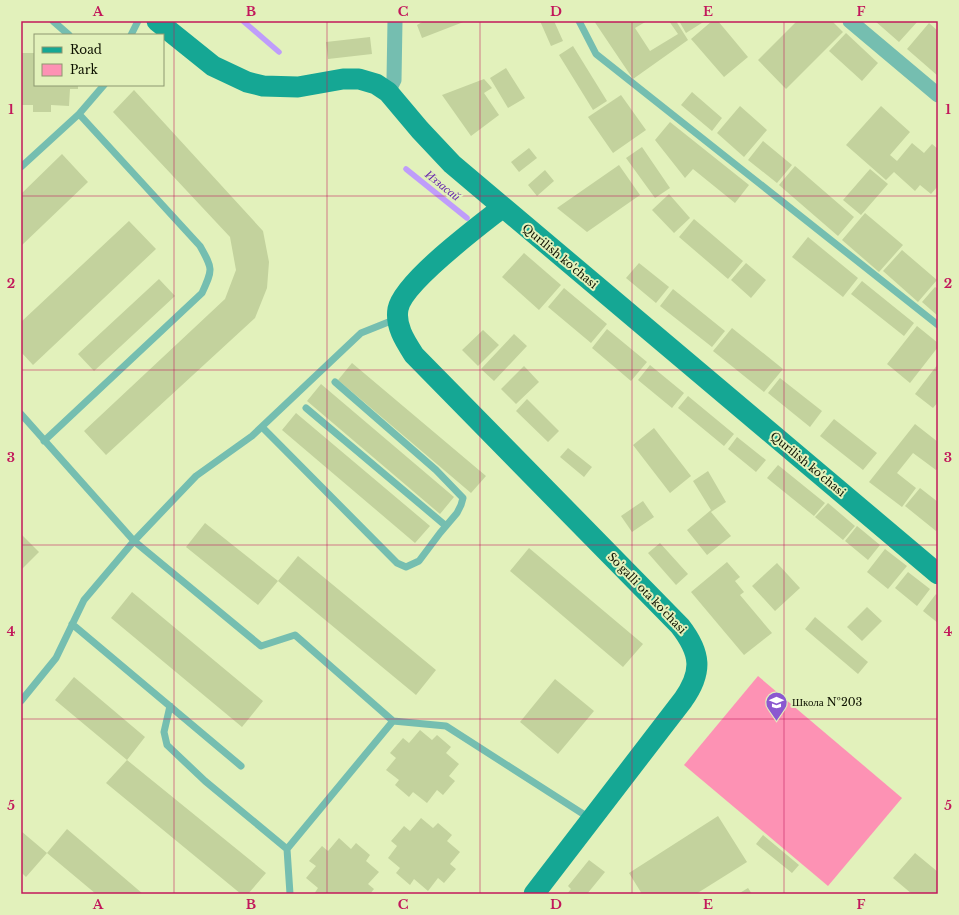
<svg xmlns="http://www.w3.org/2000/svg" width="959" height="915" font-family="'Libre Baskerville',serif">
	<style>
		.green { fill: #fd92b4 }
		.lines { fill: none; stroke-linecap: round; stroke-linejoin: round }
		.stream { stroke: #bf9dfa; stroke-width: 5.5 }
		.building { fill: #c3d29d }
		.lane { stroke: #75beb0; stroke-width: 7 }
		.street { stroke: #75beb0; stroke-width: 15 }
		.secondary { stroke: #15a794; stroke-width: 21 }
		.grid { fill: none; stroke: #c2185b; stroke-width: 1; stroke-opacity: 0.55 }
		.labels { text-anchor: middle; dominant-baseline: central; stroke-width: 4; stroke-linejoin: round; paint-order: stroke }
		.street-label { font-size: 11px; fill: #0e1201; stroke: #e2f1bb }
		.poi-label { font-size: 11px; fill: #0e1201; stroke: #e2f1bb; text-anchor: start }
		.water-label { font-size: 12px; font-style: italic; fill: #6825ad; stroke: #e2f1bb }
		.neatline { fill: none; stroke: #c2185b; stroke-width: 1.5 }
		.grid-label { font-size: 13px; text-anchor: middle; font-weight: bold; fill: #c2185b }
	</style>
	<rect width="100%" height="100%" fill="#e2f1bb"/>
	<path class="green" d="M758,676l144,122 -74,88 -144,-121z"/>
	<g class="lines">
		<path class="stream" d="M243,21l36,31
			M406,169l61,49"/>
	</g>
	<path class="building" d="M424,21h42l-44,17 -5,-13z
		M540,21h14l9,20 -12,5z
		M594,21h53l-12,7 15,23 28,-17 -9,-13h7l12,19 -55,39z
		M679,21h26l-19,12z
		M712,21h6l30,36 -24,20 -33,-38z
		M797,21h35l11,11 -57,57 -28,-29z
		M875,21h43l-19,21z
		M929,23l9,8v45l-31,-27z
		M846,33l32,30 -16,18 -33,-30z
		M370,37l2,17 -44,5 -2,-17z
		M573,46l34,55 -14,9 -34,-55z
		M21,53h14v32h43v4h-8l-1,17 -18,-1v7h-18v-7h-12z
		M506,68l19,30 -17,10 -18,-30z
		M484,79l8,9 -8,5 15,22 -28,21 -29,-41z
		M134,90l129,141 6,31 -2,26 -12,30 -149,137 -22,-24 141,-132 11,-29 -6,-33 -117,-125z
		M692,92l30,26 -10,13 -31,-26z
		M621,95l25,35 -33,23 -25,-36z
		M740,106l27,24 -23,27 -27,-24z
		M881,106l29,26 -20,23 7,6 15,-18 12,10 8,-9 6,5v37l-7,8 -11,-9 -5,6 -21,-19 -8,8 -40,-35z
		M670,122l79,63 -14,18 -42,-34 -8,9 -30,-38z
		M763,141l29,24 -15,18 -29,-23z
		M642,147l28,41 -15,10 -29,-40z
		M529,148l8,10 -18,14 -8,-10z
		M62,154l26,28 -67,64v-52z
		M619,165l21,30 -53,37 -30,-24z
		M795,166l59,51 -16,19 -59,-51z
		M870,169l18,15 -27,31 -18,-15z
		M545,170l9,11 -17,15 -9,-11z
		M669,194l21,24 -16,15 -22,-23z
		M865,213l38,32 -24,27 -37,-32z
		M694,219l49,42 -15,18 -49,-42z
		M129,221l27,28 -123,116 -12,-13v-30z
		M808,237l50,41 -15,19 -51,-40z
		M902,250l35,30 -19,22 -35,-31z
		M524,253l37,32 -22,25 -37,-33z
		M639,263l30,24 -13,16 -30,-25z
		M746,263l20,17 -15,18 -20,-18z
		M159,279l16,17 -81,75 -16,-17z
		M862,281l52,42 -10,13 -53,-42z
		M935,287l3,2v27l-16,-14z
		M564,288l43,36 -16,19 -43,-36z
		M673,289l52,42 -13,16 -52,-41z
		M917,326l21,17v4l-28,36 -23,-19z
		M732,328l51,41 -19,23 -51,-41z
		M607,329l40,33 -16,19 -39,-33z
		M483,330l16,15 -21,21 -16,-16z
		M514,334l13,12 -33,35 -13,-12z
		M352,363l134,113 -15,17 -133,-113z
		M938,364v38l-5,6 -18,-14z
		M650,365l34,28 -12,15 -34,-28z
		M524,366l15,16 -23,22 -15,-15z
		M780,378l42,33 -12,16 -42,-34z
		M321,384l133,113 -14,17 -133,-113z
		M688,396l46,38 -10,12 -46,-38z
		M527,399l32,32 -11,11 -32,-31z
		M296,413l134,113 -15,17 -133,-113z
		M834,419l43,34 -14,17 -43,-34z
		M915,424l23,18v26l-2,2 -23,-17 -16,20 19,15 -14,19 -33,-25z
		M654,428l37,48 -21,17 -37,-48z
		M737,437l29,23 -10,12 -28,-23z
		M568,448l24,19 -8,10 -24,-20z
		M778,465l47,38 -11,13 -47,-38z
		M708,471l18,31 -15,10 20,24 -24,19 -20,-25 24,-20 -18,-29z
		M920,488l18,14v27l-2,2 -31,-25z
		M643,501l11,16 -22,15 -11,-16z
		M828,503l27,23 -12,14 -28,-23z
		M205,523l73,58 -20,24 -72,-58z
		M857,526l23,19 -12,15 -23,-19z
		M21,534l18,18 -18,18z
		M660,543l28,31 -12,11 -28,-32z
		M529,548l114,96 -20,23 -113,-96z
		M885,549l22,17 -19,23 -21,-17z
		M298,556l138,114 -20,25 -138,-114z
		M727,562l13,15 -5,4 9,11 -4,3 32,38 -28,22 -53,-63z
		M777,563l23,25 -25,23 -23,-25z
		M908,572l22,17 -13,17 -22,-18z
		M132,592l131,109 -21,26 -131,-109z
		M936,594l2,2v27l-15,-12z
		M867,607l15,14 -20,20 -15,-14z
		M815,617l53,45 -10,12 -53,-45z
		M74,677l71,60 -18,23 -72,-60z
		M555,679l39,32 -36,43 -38,-32z
		M420,730l12,10 5,-5 14,12 -5,6 13,11 -10,12 6,5 -12,14 -6,-5 -10,13 -14,-11 -4,5 -14,-12 4,-5 -13,-10 10,-12 -6,-5 13,-15 6,5z
		M127,760l139,113 -18,21h-7l-135,-111z
		M718,816l29,46 -51,32h-54l-13,-21z
		M421,818l12,10 5,-5 14,12 -5,6 13,11 -10,12 6,5 -12,14 -6,-5 -10,13 -14,-12 -4,6 -14,-12 4,-5 -12,-10 9,-12 -6,-5 13,-15 6,5z
		M67,829l76,65h-47l-49,-41z
		M21,831l26,22 -21,24 -5,-5z
		M763,835l36,30 -7,8 -36,-29z
		M339,838l12,11 5,-6 14,12 -4,6 13,11 -11,12 6,5 -4,5h-56l4,-6 -12,-10 10,-12 -7,-5 13,-15 6,5z
		M915,853l23,19v22h-26l-19,-16z
		M589,860l16,12 -18,22h-20l4,-5 -3,-3z
		M748,888l4,6h-14z"/>
	<g class="lines">
		<path class="lane" d="M53,21l16,14
			M579,21l17,33 342,271
			M131,35l7,-14
			M79,114l25,-29
			M21,167l58,-53 121,132c13,23 13,23 2,47l-158,148
			M306,408l140,118
			M21,414l113,127 127,105 34,-11 98,86 53,5 145,93
			M262,427l135,136 9,4 13,-6 21,-28 17,-20 4,-8 2,-7 -27,-28 -101,-88
			M72,624l169,142
			M21,701l35,-43 28,-58 50,-59 62,-65 56,-40 109,-103 35,-14
			M170,706l-6,26 3,13 38,36 82,68
			M290,894l-3,-45 106,-128"/>
		<path class="street" d="M850,21l88,74
			M388,92l6,-12 1,-59"/>
		<path class="secondary" d="M157,21l56,45 34,16 16,4 35,1 45,-8h16l17,5 12,8 32,38 32,34 486,410
			M503,207c-24,19 -100,75 -105,102 -3,17 7,32 16,46l266,271c21,27 23,46 3,74l-149,194"/>
	</g>
	<path class="grid" d="M174,21v873M327,21v873M480,21v873M632,21v873M784,21v873M21,196h917M21,370h917M21,545h917M21,719h917"/>
	<defs>
		<symbol id="school-pin" viewBox="-11 -11 22 30"><path d="M0 17L-7.5 6A9.5 9.5 0 1 1 7.5 6Z" fill="#8b58d0" stroke="#e2f1bb"/><path d="M0-5L7-2L0 1L-7-2ZM-4 1L0 2.5L4 1V4Q0 6-4 4Z" fill="#fff"/></symbol>
	</defs>
	<g fill-rule="evenodd">
		<use href="#school-pin" x="764" y="690" width="25" height="34"/>
	</g>
	<g class="labels">
		<g class="street-label">
			<text transform="translate(560 256) rotate(40)">Qurilish ko'chasi</text>
			<text transform="translate(808 464) rotate(40)">Qurilish ko'chasi</text>
			<text transform="translate(647 593) rotate(46)">So'galli ota ko'chasi</text>
		</g>
		<g class="poi-label">
			<text x="792" y="702">Школа №203</text>
		</g>
		<g class="water-label">
			<text transform="translate(443 185) rotate(39)">Иззасай</text>
		</g>
	</g>
	<rect width="959" height="915" fill="none" stroke="#e2f1bb" stroke-width="44"/>
	<rect x="34" y="34" width="130" height="52" fill="#e2f1bb" stroke="#8d9871"/>
	<rect x="42" y="47" width="20" height="6" fill="#15a794" stroke="#8d9871"/>
	<text x="70" y="54" font-size="12" fill="#0e1201">Road</text>
	<rect x="42" y="64" width="20" height="12" fill="#fd92b4" stroke="#8d9871"/>
	<text x="70" y="74" font-size="12" fill="#0e1201">Park</text>
	<rect x="22" y="22" width="915" height="871" class="neatline"/>
	<g class="grid-label">
		<text x="98" y="16">A</text>
		<text x="251" y="16">B</text>
		<text x="403" y="16">C</text>
		<text x="556" y="16">D</text>
		<text x="708" y="16">E</text>
		<text x="861" y="16">F</text>
		<text x="11" y="114">1</text>
		<text x="948" y="114">1</text>
		<text x="11" y="288">2</text>
		<text x="948" y="288">2</text>
		<text x="11" y="462">3</text>
		<text x="948" y="462">3</text>
		<text x="11" y="636">4</text>
		<text x="948" y="636">4</text>
		<text x="11" y="810">5</text>
		<text x="948" y="810">5</text>
		<text x="98" y="909">A</text>
		<text x="251" y="909">B</text>
		<text x="403" y="909">C</text>
		<text x="556" y="909">D</text>
		<text x="708" y="909">E</text>
		<text x="861" y="909">F</text>
	</g>
</svg>
